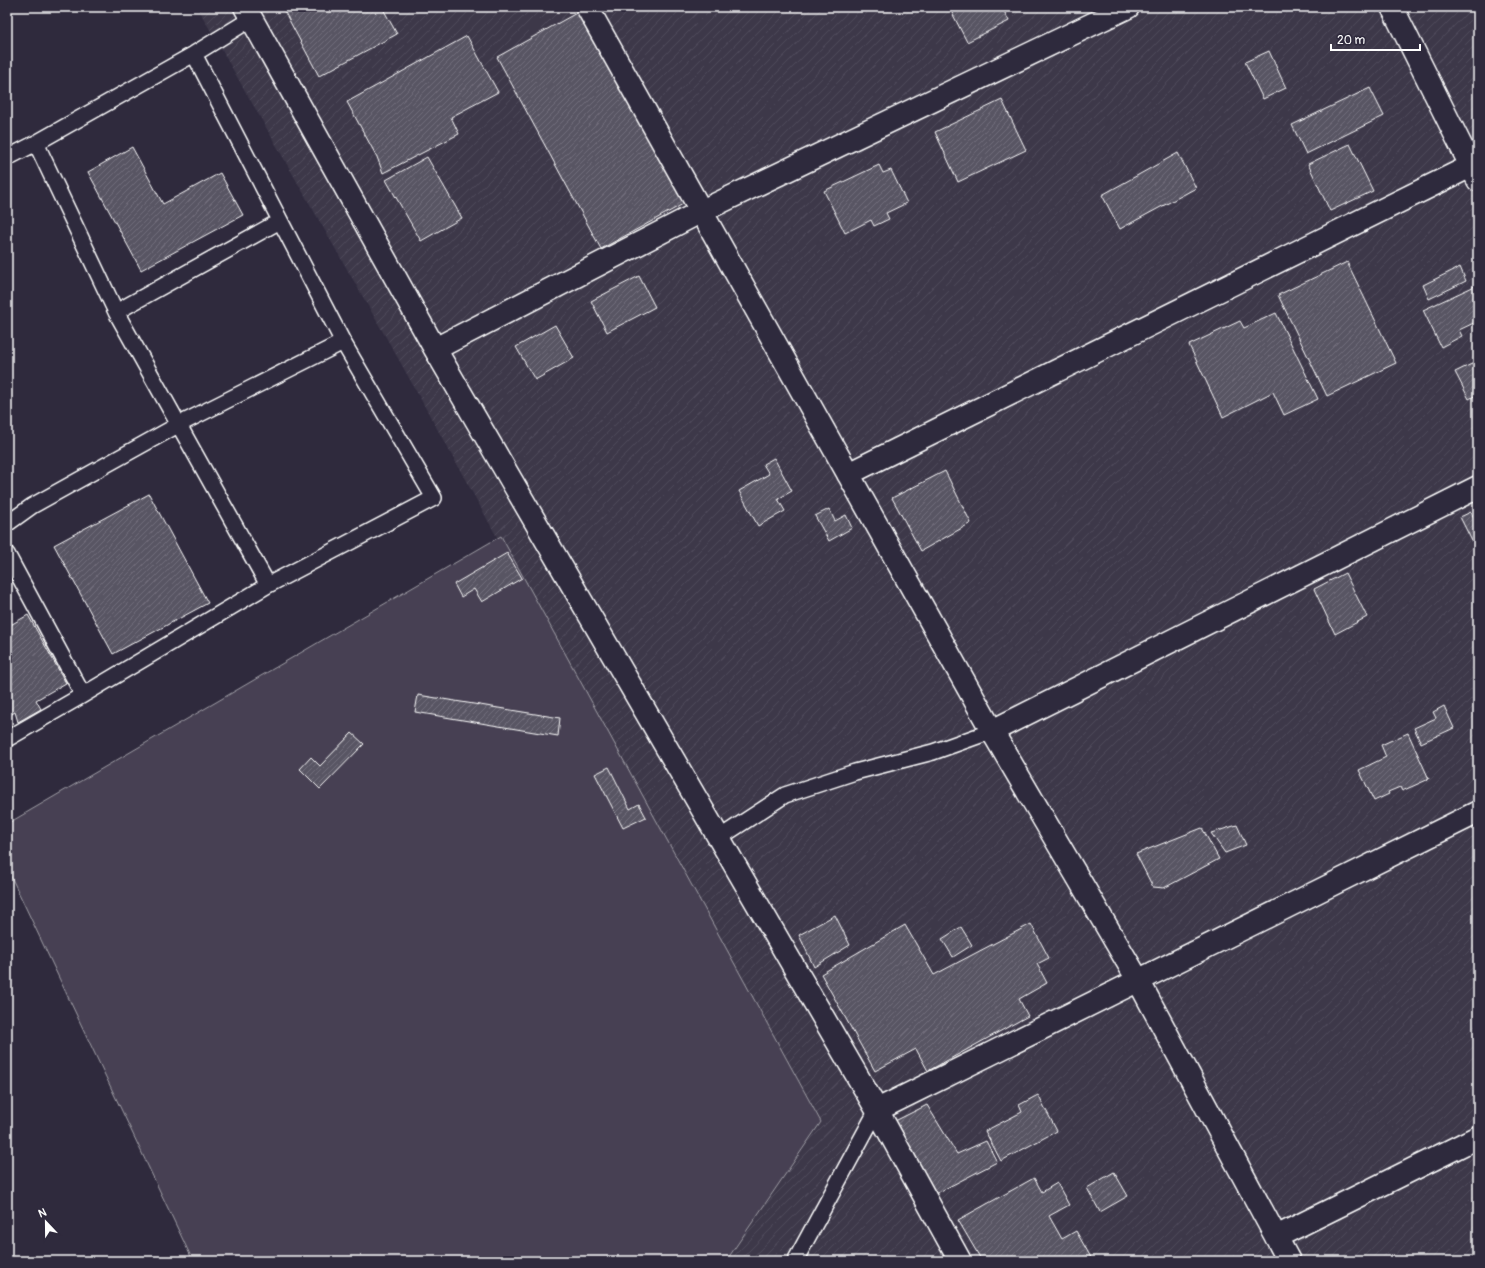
<svg xmlns="http://www.w3.org/2000/svg" width="1485" height="1268" font-family="Pangolin,sans-serif">
	<style>
		.industrial { fill: url(#industrial-furrows) }
		.green { fill: #464152; stroke: #a2a0a8 }
		.building { fill: url(#building-hatch); stroke: #fff }
		.lines { fill: none; stroke-linecap: round; stroke-linejoin: round }
		.service-casing { stroke: #fff; stroke-width: 18 }
		.minor-casing { stroke: #fff; stroke-width: 25 }
		.service { stroke: #2f2a3d; stroke-width: 15 }
		.minor { stroke: #2f2a3d; stroke-width: 22 }
	</style>
	<defs>
		<pattern id="industrial-furrows" width="10" height="10" patternUnits="userSpaceOnUse"><rect width="10" height="10" fill="#3c3749"/><path d="M-1 1l2-2M0 10L10 0M9 11l2-2" fill="none" stroke="#504b5b"/></pattern>
		<pattern id="building-hatch" width="6" height="6" patternUnits="userSpaceOnUse"><rect width="6" height="6" fill="#595564"/><path d="M-1 1l2-2M0 6l6-6M5 7l2-2" fill="none" stroke="#726e7b"/></pattern>
	</defs>
	<rect width="100%" height="100%" fill="#2f2a3d"/>
	<filter id="ink" filterUnits="userSpaceOnUse"><feTurbulence type="fractalNoise" baseFrequency=".025" numOctaves="2"/><feDisplacementMap in="SourceGraphic" scale="8" xChannelSelector="R" yChannelSelector="G"/><feConvolveMatrix kernelMatrix="1 2 1 2 8 2 1 2 1" color-interpolation-filters="sRGB"/></filter>
	<g filter="url(#ink)">
		<path class="industrial" d="M197,7h1281v1254h-752l95,-139 -422,-762z"/>
		<path class="green" d="M501,536l320,586 -95,139h-533l-186,-393v-44z"/>
		<path class="building" d="M282,7h100l15,27 -78,42z
			M949,7h53l7,14 -42,21z
			M580,11l105,192 -84,46 -104,-192z
			M467,36l31,56 -47,25 8,17 -76,39 -6,-16 -30,-55z
			M1269,51l17,37 -23,11 -18,-37z
			M1370,88l14,28 -78,38 -14,-29z
			M1002,100l24,50 -68,32 -23,-50z
			M1350,144l23,47 -43,20 -22,-47z
			M132,147l31,57 57,-31 23,42 -102,55 -53,-98z
			M1178,153l18,35 -76,41 -18,-34z
			M427,157l35,61 -41,23 -35,-61z
			M879,165l4,8 8,-3 16,33 -21,10 3,6 -15,7 -3,-6 -26,13 -21,-42z
			M1347,262l49,101 -69,33 -49,-101z
			M1460,267l6,14 -37,18 -6,-14z
			M639,276l16,31 -48,25 -16,-31z
			M1477,285l1,2v34l-19,9 3,6 -21,11 -18,-37z
			M1276,313l42,86 -34,16 -11,-23 -50,25 -34,-72 51,-24 4,7z
			M555,325l19,33 -39,22 -19,-33z
			M1478,361v33l-9,5 -14,-27z
			M774,458l18,33 -14,8 7,12 -27,15 -19,-35 30,-17 -6,-10z
			M945,471l26,52 -50,28 -29,-53z
			M149,494l59,109 -95,51 -59,-109z
			M829,509l6,12 11,-6 6,13 -23,13 -14,-25z
			M1471,512l7,14v27l-18,-36z
			M507,553l15,25 -40,24 -8,-13 -13,8 -7,-13z
			M1345,573l22,44 -32,17 -21,-45z
			M28,615l38,68 -30,17 5,9 -23,13 -3,-10 -8,5v-90z
			M418,695l142,23 -2,18 -143,-24z
			M1444,706l10,22 -33,15 -7,-15 22,-10 -3,-6z
			M352,733l12,11 -44,45 -20,-20 11,-12 9,9z
			M1408,733l21,46 -27,12 -2,-4 -12,5 1,2 -15,7 -15,-31 27,-13 -5,-12z
			M609,767l21,42 9,-5 7,13 -23,11 -28,-54z
			M1237,825l9,20 -21,8 -14,-20z
			M1202,828l17,31 -55,29 -11,-1 -17,-33z
			M835,915l15,30 -36,22 -15,-32z
			M1031,924l18,34 -12,6 10,19 -28,16 9,17 -100,55 -12,-22 -41,22 -54,-97 84,-49 29,50z
			M961,927l11,18 -19,12 -11,-18z
			M1038,1095l19,36 -56,30 -16,-30 37,-19 -3,-7z
			M927,1105l30,49 29,-13 11,21 -62,32 -40,-73z
			M1114,1172l14,24 -28,16 -13,-24z
			M1034,1178l8,14 15,-9 12,22 -20,11 13,23 14,-8 17,30h-111l-24,-41z"/>
		<g class="lines">
			<defs>
				<path id="service" d="M36,143l80,169 152,273
					M7,158l29,-15 158,-89 57,-35
					M116,312l164,-91
					M7,524l25,-18 146,-81 165,-83
					M7,554l76,141
					M7,739l76,-44 185,-110 166,-87 -91,-156 -149,-288
					M719,838l66,-43 70,-23 78,-20 59,-21
					M795,1261l82,-151"/>
				<path id="minor" d="M245,7l190,342 442,761 83,151
					M587,7l405,724 146,249 151,281
					M1392,7l86,173
					M435,349l267,-138 426,-204
					M848,474l623,-308
					M992,731l486,-244
					M877,1110l601,-298
					M1276,1237l202,-100"/>
			</defs>
			<use href="#service" class="service-casing"/>
			<use href="#minor" class="minor-casing"/>
			<use href="#service" class="service"/>
			<use href="#minor" class="minor"/>
		</g>
	</g>
	<rect width="1485" height="1268" fill="none" stroke="#2f2a3d" stroke-width="24"/>
	<rect x="12" y="12" width="1461" height="1244" fill="none" stroke="#fff" stroke-width="1.5" filter="url(#ink)"/>
	<g transform="translate(46 1222) rotate(338)" stroke="#2f2a3d" stroke-width="3" paint-order="stroke">
	<path d="M0-3L7 15L0 10L-7 15Z" fill="#ffffff"/>
	<text y="-6" font-size="11" font-weight="bold" text-anchor="middle" fill="#ffffff">N</text>
	</g>
	<path d="M1331 44v6h89v-6" fill="none" stroke="#ffffff" stroke-width="2"/>
	<text x="1337" y="44" font-size="12" fill="#ffffff" stroke="#2f2a3d" stroke-width="3" paint-order="stroke">20 m</text>
</svg>
